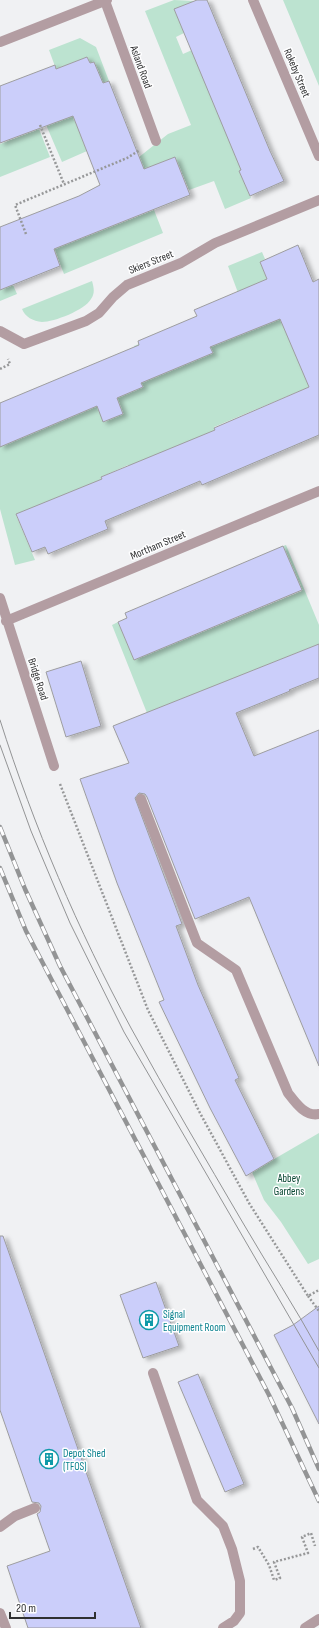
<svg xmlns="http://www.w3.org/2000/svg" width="319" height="1628" font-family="'Sofia Sans Condensed',sans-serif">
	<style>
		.green { fill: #bce3d0 }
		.building { fill: #cbcefa; stroke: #9d9d9f; filter: url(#shadow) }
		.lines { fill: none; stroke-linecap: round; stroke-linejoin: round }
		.path { stroke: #979899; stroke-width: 2.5; stroke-dasharray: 2 2; stroke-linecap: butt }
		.minor { stroke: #b39da2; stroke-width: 10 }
		.tram { stroke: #939495; stroke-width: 1 }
		.rail-casing { stroke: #939495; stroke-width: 4.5 }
		.rail { stroke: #fefeff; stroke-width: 3; stroke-dasharray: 9; stroke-linecap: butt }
		.labels { text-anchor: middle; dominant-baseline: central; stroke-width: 3; stroke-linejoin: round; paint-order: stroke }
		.street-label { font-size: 11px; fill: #2f3031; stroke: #fefeff }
		.park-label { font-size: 11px; fill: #074731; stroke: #fefeff }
		.culture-label { font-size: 11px; fill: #0d838f; stroke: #fefeff; text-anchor: start }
	</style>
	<defs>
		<filter id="shadow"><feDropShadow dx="4.5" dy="2.5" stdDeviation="2" flood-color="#0004"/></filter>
	</defs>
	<rect width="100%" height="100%" fill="#f0f1f3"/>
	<path class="green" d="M174,0l21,1 -20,8 9,24 -8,4 7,17 9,-4 78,108 -31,13 12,27 -26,11 -11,-28 -25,9 -14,-33 -28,11 -8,7 -5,-14 34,-27 23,-9 -46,-114z
		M283,0h36v86z
		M80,38l16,9 13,34 -10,4 -5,-11 5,-2 -5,-10 -4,1 -3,-6 -31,12 -7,-19z
		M68,102l19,49 -25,11 -21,-49z
		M39,129l11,28 -50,20v-33z
		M154,210l9,23 -99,41 -10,-25z
		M262,252l3,7 -5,3 29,68 20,57 -95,40 1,3 -82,46 -5,-11 -27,12 1,2 -86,36 19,45 -20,5 -15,-56v-70l5,6 92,-39 7,16 19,-8 -6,-16 26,-11 -5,-10 7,-3 -11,-28 5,-2 14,34 59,-25 -2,-6 42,-17 -24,-64z
		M92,281c2,7 3,12 -1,18 -6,11 -37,23 -49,23 -9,-1 -17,-5 -20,-13z
		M13,285l4,9 -17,7v-11z
		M286,545l33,80v19l-172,69 -35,-88 6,-3 16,38 168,-69 -19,-45z
		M319,1133v126l-11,5 -27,-42 -17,-22 -12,-28z"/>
	<path class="building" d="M197,0h10l63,151 14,30 -34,15 -11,-25 2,-1 -67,-161z
		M87,57l3,6 4,-1 9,21 6,-2 35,88 31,-12 15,38 -136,54 6,17 -60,24v-63l79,-31 21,-11 -27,-69 -73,27v-57l55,-21 1,4z
		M298,245l15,37 6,-3v156l-117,50 -2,-4 -95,40 3,8 -60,25 -3,-7 -13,5 -16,-38 86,-35 -1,-2 114,-47 -1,-2 95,-41 -29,-68 -70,28 3,6 -72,30 2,4 -26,11 6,16 -20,8 -6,-16 -97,41v-44l139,-58 -1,-4 59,-25 -3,-6 73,-31 -7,-17z
		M283,546l19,44 -168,70 -16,-38 9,-4 -2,-5z
		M319,644v34l-30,12 1,1 -54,22 18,43 65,-26v336l-70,-169 -54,22 -48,-122 -2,-3 -6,-1 -4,5 47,126 -6,2 22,59 41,93 -4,2 39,79 -28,17 -36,-68 -51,-106 5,-2 -47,-117 -37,-104 49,-16 -16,-37z
		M81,661l20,65 -35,11 -20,-65z
		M0,1236h3l138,392h-113l-21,-62 43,-15 -13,-37 3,-2 1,-6 -2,-3 -7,-1 -32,-92z
		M156,1282l23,64 -36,12 -23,-63z
		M319,1306v118l-45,-89 19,-10z
		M198,1374l46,110 -19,8 -47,-110z"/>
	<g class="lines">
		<path class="path" d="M40,125l24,59
			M26,234l-11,-29 112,-47 13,-8
			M0,369l10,-5 -2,-5
			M60,784l88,226 52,103 49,90 59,93 11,-6
			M308,1296l11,15
			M253,1549l5,-2 11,18 5,15 6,-2 -6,-16 34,-9 -6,-16 9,-4 4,13"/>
		<path class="minor" d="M253,0l66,156
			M105,1l51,140
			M0,42l107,-42
			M0,331l24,13 62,-23 13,-8 14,-16 14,-12 54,-22 34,-20 104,-43
			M0,598l54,168
			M6,621l313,-130
			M141,799l56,144 39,27 52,123c7,9 17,24 31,21
			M153,1373l44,127 26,26 9,23 8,32v32l-6,8 -11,7
			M0,1527l15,-11 20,-8
			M0,1613l6,15
			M305,1628l14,-9"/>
		<path class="tram" d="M0,720c34,107 78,210 131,308 36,66 74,130 112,195 25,43 52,84 76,128
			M0,745l31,86 19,45 20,47 54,109 195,336"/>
		<defs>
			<path id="rail" d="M0,827l25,62 35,77 232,442 27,61
				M0,868l26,63 243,464 50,106"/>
		</defs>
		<use href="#rail" class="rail-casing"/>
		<use href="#rail" class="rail"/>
	</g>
	<defs>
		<symbol id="building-ring" viewBox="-11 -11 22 22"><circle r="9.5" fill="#fefeff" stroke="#0f9aa8" stroke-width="1.5"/><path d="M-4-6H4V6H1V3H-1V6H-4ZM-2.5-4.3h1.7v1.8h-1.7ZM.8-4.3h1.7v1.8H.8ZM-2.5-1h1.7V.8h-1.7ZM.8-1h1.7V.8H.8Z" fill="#0f9aa8"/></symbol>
	</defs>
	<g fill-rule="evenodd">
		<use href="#building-ring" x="138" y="1309" width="22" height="22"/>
		<use href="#building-ring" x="38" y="1448" width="22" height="22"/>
	</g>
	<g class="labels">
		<g class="street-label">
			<text transform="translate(141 67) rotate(70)">Asland Road</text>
			<text transform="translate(297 73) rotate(67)">Rokeby Street</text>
			<text transform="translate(151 262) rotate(-22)">Skiers Street</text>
			<text transform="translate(158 545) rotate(-23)">Mortham Street</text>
			<text transform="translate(38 679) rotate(72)">Bridge Road</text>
		</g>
		<g class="park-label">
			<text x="289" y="1178">Abbey<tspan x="289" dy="13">Gardens</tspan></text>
		</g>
		<g class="culture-label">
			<text x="163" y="1314">Signal<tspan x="163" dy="13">Equipment Room</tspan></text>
			<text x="63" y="1453">Depot Shed<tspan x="63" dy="13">(TFOS)</tspan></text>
		</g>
	</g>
	<path d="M10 1612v6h85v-6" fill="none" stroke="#2f3031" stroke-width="2"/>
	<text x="16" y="1612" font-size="12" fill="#2f3031" stroke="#fefeff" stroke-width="3" paint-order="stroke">20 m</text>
</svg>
